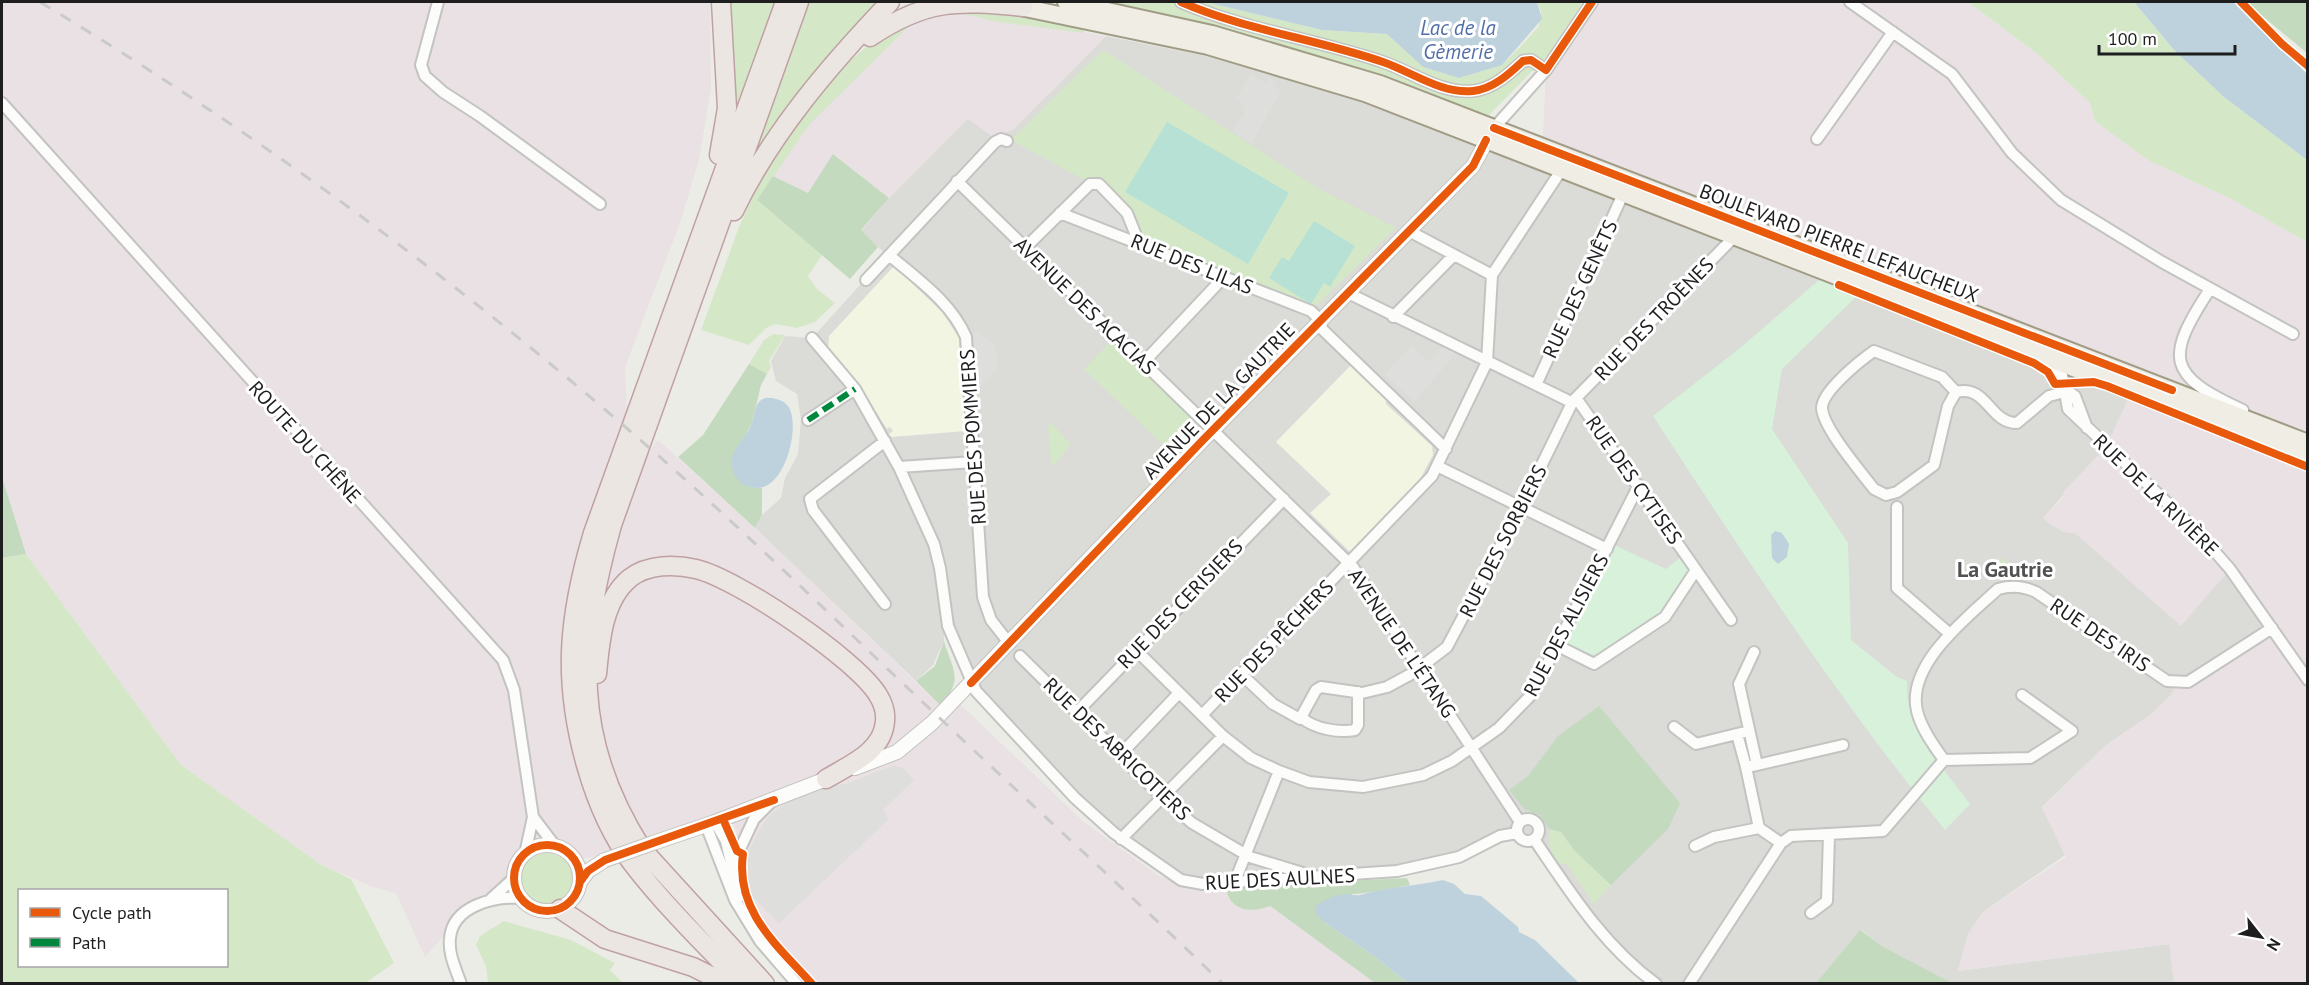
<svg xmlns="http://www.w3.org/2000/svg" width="2309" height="985" font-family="'PT Sans',sans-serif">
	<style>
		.residential { fill: #dbdbd8 }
		.industrial { fill: #e9e1e4 }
		.education { fill: #f3f5e3 }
		.grass { fill: #d4e8c8; fill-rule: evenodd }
		.forest { fill: #c4dabe }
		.park { fill: #d7f1da }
		.pitch { fill: #b6e1d4 }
		.parking { fill: #dededc }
		.water { fill: #bdd2dd }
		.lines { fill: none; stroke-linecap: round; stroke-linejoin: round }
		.minor-casing { stroke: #c3c3c1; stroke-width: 14 }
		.tertiary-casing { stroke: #c3c3c1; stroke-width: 16 }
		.primary-casing { stroke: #a19c85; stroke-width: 20 }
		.trunk-casing { stroke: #bfa1a4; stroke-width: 21 }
		.minor { stroke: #fcfcfb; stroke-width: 10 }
		.tertiary { stroke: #fcfcfb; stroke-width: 14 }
		.primary { stroke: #f0ede5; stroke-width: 16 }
		.trunk { stroke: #ece6e2; stroke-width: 18 }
		.rail { stroke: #cacac9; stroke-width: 3; stroke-dasharray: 12 12; stroke-linecap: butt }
		.tertiary-bridge-casing { stroke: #c3c3c1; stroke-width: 16; stroke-linecap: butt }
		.tertiary-bridge { stroke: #fcfcfb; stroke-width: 14 }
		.quiet { stroke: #00873e; stroke-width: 6; stroke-dasharray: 12 6; stroke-linecap: butt }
		.cycleway-casing { stroke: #fff; stroke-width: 11 }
		.cycleway { stroke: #e8590c; stroke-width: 8 }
		.labels { text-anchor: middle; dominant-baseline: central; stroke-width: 6; stroke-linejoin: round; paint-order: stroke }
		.street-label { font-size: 20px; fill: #1e1e1e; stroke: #fff }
		.water-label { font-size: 21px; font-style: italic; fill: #526fa7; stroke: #fff }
		.quarter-label { font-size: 22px; font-weight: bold; fill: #515151; stroke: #fff }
	</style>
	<rect width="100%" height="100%" fill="#ecece7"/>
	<path class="residential" d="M1106,36l144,29 131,35 750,295 -25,52 -62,70 7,8 14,7 10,1 106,92 49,-56 42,59 -84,54 -10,-1 -7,14 -21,20 -45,31 -63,61 23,48 -82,57 -15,22 -10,37 212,-27 4,39h-222l-70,-37 -21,-16 -45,53h-160l-12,-8 -113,-135h-7l-7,-7 -58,24 -62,14 -205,13 -71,-45 -150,-156 -27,-82v40l-11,24 -17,16 -161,-153 7,-13 19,-17 4,-20 13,-24 3,-35 -4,-25 -21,-13 -5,-20 14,-25 27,2 75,-83 -26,-24 28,-33 79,-80 25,19 57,-44z"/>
	<path class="industrial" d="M2,2h708l1,86 -12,72 -19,63 -55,144 2,46 -8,20 27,23 12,-16 97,88 186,178 18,-3 125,119 75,54 33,8 43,-3 140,102h-558l-52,-57 -19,-47 -1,-26 -3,-2 -12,-39 -116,41 -39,7 -10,-1 -8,-5 -36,18v10l-31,17 -38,28 -27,30 -29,-64 -23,-6 -53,-23 -139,-99 -155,-211 -24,-77z
		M1592,2h376l72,54 50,47 6,18 52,39 83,39 76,43v741h-133l-5,-39 -211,27 10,-37 15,-22 83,-55 -24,-49 63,-62 45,-31 21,-20 7,-14 10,1 84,-54 -42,-59 -49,57 -106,-93 -10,-1 -14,-7 -8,-7 20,-20 1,-7 42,-44 32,-70 -595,-241 3,-66z
		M957,10l149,26 -93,94 -20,7 -25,-18 -79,79 -55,-44 -26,39 -35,-17 34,-54 110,-106z"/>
	<path class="education" d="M894,266l48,46 17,26 7,93 -75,6 -2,-3 4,-3 -3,-4 -3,2 -30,-47 -29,-32 1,-14z
		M1352,364l34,36v4l46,42 1,9 -13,24 -70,73 -40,-39 21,-19 -55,-52z"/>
	<path class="grass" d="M725,2h53l-43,116z
		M807,2h74l-146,193z
		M1092,2h114l116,28 65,4 36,33 36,11 43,-13 20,-20 17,-19 2,-14 -4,-10h46l-30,48 -63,64 -8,5 -149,-58 -53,-15z
		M1968,2h166l41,49 49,46 83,63v82l-76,-43 -83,-39 -53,-39 -5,-18 -50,-47z
		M958,6l125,20 1,7 -86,-11 -43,-10h-14l-23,9 -12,8 -96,95 -53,76 65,55 -14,21 9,13 18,14 -20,19 -18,6 -22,-4 -9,4 -17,17 -48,-15 38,-103 24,-52 49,-71 30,-36 46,-41z
		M1103,50l218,140 75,38 -81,79 -172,-66 -57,-60 -75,-41z
		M773,334l12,1 -16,26 2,6 -4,7 -18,-10 15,-24z
		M1116,336l96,95 -30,32 -98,-94z
		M1052,424l19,20 -16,21 -4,-1 -3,-39z
		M26,554l155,211 139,99 31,15 43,84 -29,20h-363v-425zM20,890h206v76h-206z
		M1999,557l18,12 -6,8 -12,3 -3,-6z
		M1549,829l12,3 14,19 36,34 -17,19 -27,-40 -10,-1c-7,-10 -9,-21 -8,-34z
		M521 879a26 26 0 1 1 52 0a26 26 0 1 1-52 0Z
		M504,921l67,19 44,23 -5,7 13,13h-135l-2,-17 -10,-21 4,-9z"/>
	<path class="forest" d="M2246,2h61v51l-53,-44z
		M833,154l56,44 -28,32 17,17 -28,32 -93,-79 16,-24 35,17z
		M749,364l18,10 -6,11 -9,38 -7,13 8,52h9v27l-7,13 -77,-71 25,-22z
		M2,477l24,77 -24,4z
		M944,641c9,31 20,36 -3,65l-25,-25 19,-15z
		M1599,706l81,97 -12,26 -57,56 -36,-34 -14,-19 -12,-3 -9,-14 -16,-6 -15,-19 19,-14 30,-40z
		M1407,878l3,7c-11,2 -52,10 -58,9l-28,28 50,34 34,27h-33l-105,-77c-16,6 -36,7 -43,-13l4,-6z
		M1860,930l22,16 70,37h-136z"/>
	<path class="park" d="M1819,280l40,14 -77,75 -10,60 76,114 3,97 46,37 10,4c-2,49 35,85 63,123l-25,26c-107,-131 -200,-273 -292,-414l87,-68z
		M1614,545l52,24 15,-12 9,13 -30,46 -65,40 -28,-12v-7z"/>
	<path class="pitch" d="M1167,122l122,71 -41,71 -123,-72z
		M1314,221l41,25 -25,41 -6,-4 -13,21 -42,-26 13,-21 7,4z"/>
	<path class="parking" d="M1251,74l15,9 4,-5 7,4 -3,5 7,5 -30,51 -19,-11 13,-20 -3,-9 -6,-4z
		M1093,182l6,1 40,55 -77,-21z
		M977,331l16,13 5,15 -1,11 -21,21 -5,-58z
		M1411,346l19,16 13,-16 13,7 -42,49 -29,-28z
		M895,765l9,4 10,11 -31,30 6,9 -110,104 -30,-29 -4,-13 -2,-13 4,-14 13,-25 10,-14 16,-12 35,-15 25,-4z"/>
	<path class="water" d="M1206,2h331l5,17 -40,46 -43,13 -36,-11 -36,-33 -65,-4z
		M2134,2h99l74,72v86l-83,-63 -49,-46z
		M772,398c6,1 12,3 16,8 14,19 -4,92 -38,81 -6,-2 -11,-4 -14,-10 -4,-7 -6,-15 -3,-22 4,-12 15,-20 19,-32 3,-7 2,-20 11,-24 3,-2 6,-1 9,-1z
		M1775,531l7,2 7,11 -2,13 -9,7 -6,-6 -1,-23z
		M1443,880l11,4 11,10 16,2 37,31 1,5 16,8 44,43h-171l-34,-27 -50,-34 -9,-10 1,-6c9,-7 19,-11 30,-12 5,0 10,2 14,1 27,-8 56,-9 83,-15z"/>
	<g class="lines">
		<defs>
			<path id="minor" d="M438,2l-17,63 4,11 18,16 37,24 120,88
				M1181,2c64,28 135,37 202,60 29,10 58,32 90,29 20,-2 36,-17 50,-30l8,-1 15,10
				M1850,2l102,72 60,79 49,47 101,62 131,72
				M2,103l501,557 11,30 19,127 22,29
				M1494,128l52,-58 46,-68
				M1817,139l76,-107
				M957,181l396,386 167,255
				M1060,213l251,98 10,10 1,8 124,120
				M1409,231l83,44
				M1025,248l65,-64h9l28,29 12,30
				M889,255c28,24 62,47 77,82l17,260 8,23 18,23
				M866,280l129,-138 6,-3 6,2
				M2210,289c-45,69 -44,86 33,121
				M1348,293l221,108 10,1 152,218
				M1393,317l61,-62
				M812,338l43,51 44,78 35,77 6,24 8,58 28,65 99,107 39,35 67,47 22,4 194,-13 62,-14 41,-21 17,-3
				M1143,363l81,-86
				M2048,363l14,12 6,34 127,120 35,40 78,111
				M1536,385l88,-193
				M1956,392l-14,-15 -68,-26c-13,9 -52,40 -52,57 1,20 39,64 52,81l12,6 11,-3 37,-27 14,-59 8,-14c31,-8 33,31 61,31l32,-27 19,-5 7,5 12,32
				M808,420l47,-31
				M1437,466l170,83
				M899,467l75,-5
				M1897,507v81l53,46
				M885,604l-72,-94 -3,-11 75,-58
				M1558,646l36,18 71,-47 31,-47
				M1136,650l87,86 28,22 28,13 30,11 54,5 60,-12 29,-14 47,-33 33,-34 107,-209
				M1754,652l-15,32 18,81 -11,2 13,61 22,15
				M1020,656l142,141 30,26 58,34 56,17
				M1241,674l32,30 27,15 16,-29 5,-3 41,6 25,-6 26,-14 34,-26 74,-140 52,-106 162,-165
				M2022,695l50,36 -42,27 -86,2c-10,-14 -23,-32 -27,-49 -11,-47 51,-94 81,-122 14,-4 25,-3 38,3l131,89 21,1 84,-54
				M1078,711l206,-212
				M1202,715l230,-239 55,-114 5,-87 70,-106
				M1302,718c13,11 37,15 53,12l3,-5v-33
				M1674,727l22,17 53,-13
				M1737,734l9,33
				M1121,754l58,-61
				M1757,765l86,-20
				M1517 830a11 11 0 1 1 22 0a11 11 0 1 1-22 0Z
				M715,822l11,19 13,56
				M706,825l29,75 25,41 37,43
				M1121,839l102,-103
				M1534,839c36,53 69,106 122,145
				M1695,846l19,-9 45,-9
				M525,854l8,-37
				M732,866l22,-47 18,-18
				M1235,881l44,-110
				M491,899l23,-21
				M1811,913l16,-12 2,-66
				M461,984c-5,-15 -13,-30 -11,-46 3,-32 44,-42 70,-40
				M1689,984l92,-141 10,-7 92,-5 61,-71"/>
			<path id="tertiary" d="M855,768l42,-16 35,-29 271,-283 270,-274 18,-33
				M653,843l62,-21 119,-46
				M514 878a33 33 0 1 1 66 0a33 33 0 1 1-66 0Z
				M580,882l8,-11 17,-11"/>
			<path id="primary" d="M1066,2l146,32 168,50 928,359
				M1011,5l197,41 157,47 943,366"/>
			<path id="trunk" d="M870,37c55,-37 86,-37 153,-30
				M719,155l8,-47 -6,-106
				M734,211c37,-78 97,-147 156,-209
				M597,674c3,-32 6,-74 33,-96 18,-14 45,-14 66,-9 42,10 160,90 182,126 5,8 8,17 7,26 -2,31 -36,44 -59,58
				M560,909l45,30 88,28 34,17
				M743,984c-38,-39 -78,-78 -111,-121 -22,-29 -36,-63 -46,-98 -24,-85 -18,-148 7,-232l192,-531
				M765,984l-123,-135c-70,-110 -64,-203 -30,-324l187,-523"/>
		</defs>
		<use href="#minor" class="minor-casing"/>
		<use href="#tertiary" class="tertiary-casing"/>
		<use href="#primary" class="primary-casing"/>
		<use href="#trunk" class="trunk-casing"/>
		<use href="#minor" class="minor"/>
		<use href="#tertiary" class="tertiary"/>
		<use href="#primary" class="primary"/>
		<use href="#trunk" class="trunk"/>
		<path class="rail" d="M40,2c204,123 395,262 576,417 114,97 221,203 330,305 92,87 186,172 277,260"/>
		<defs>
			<path id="tertiary-bridge" d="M605,860l48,-17"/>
		</defs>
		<use href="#tertiary-bridge" class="tertiary-bridge-casing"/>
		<use href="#tertiary-bridge" class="tertiary-bridge"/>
		<path class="quiet" d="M808,420l47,-31"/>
		<defs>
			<path id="cycleway" d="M1181,2c64,28 135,37 202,60 29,10 58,32 90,29 20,-2 36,-17 50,-30l8,-1 15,10 46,-68
				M2241,2l41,42 26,22
				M1494,128l678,262
				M1839,285l195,78 14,9 7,12 39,-2 13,4 201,81
				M971,683l232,-243 270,-274 13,-26
				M723,819l14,32 6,3c-8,57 34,91 69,130
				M514 878a33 33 0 1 1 66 0a33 33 0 1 1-66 0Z
				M580,882l8,-11 17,-11 169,-60"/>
		</defs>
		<use href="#cycleway" class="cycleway-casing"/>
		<use href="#cycleway" class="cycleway"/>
	</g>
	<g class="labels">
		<g class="street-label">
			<text transform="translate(1839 243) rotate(21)">BOULEVARD PIERRE LEFAUCHEUX</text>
			<text transform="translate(1192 264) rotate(22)">RUE DES LILAS</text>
			<text transform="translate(1580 289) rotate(-65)">RUE DES GENÊTS</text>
			<text transform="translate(1085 306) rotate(44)">AVENUE DES ACACIAS</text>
			<text transform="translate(1654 319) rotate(-46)">RUE DES TROÈNES</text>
			<text transform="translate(1219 401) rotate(-46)">AVENUE DE LA GAUTRIE</text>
			<text transform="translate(973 437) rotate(-94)">RUE DES POMMIERS</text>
			<text transform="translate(305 442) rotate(48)">ROUTE DU CHÊNE</text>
			<text transform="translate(1634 480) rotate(55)">RUE DES CYTISES</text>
			<text transform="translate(2156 495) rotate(44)">RUE DE LA RIVIÈRE</text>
			<text transform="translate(1503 541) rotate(-63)">RUE DES SORBIERS</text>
			<text transform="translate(1180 604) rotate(-46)">RUE DES CERISIERS</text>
			<text transform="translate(1566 625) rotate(-62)">RUE DES ALISIERS</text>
			<text transform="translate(2100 635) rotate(34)">RUE DES IRIS</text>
			<text transform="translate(1274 641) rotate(-46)">RUE DES PÊCHERS</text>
			<text transform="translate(1402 643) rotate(56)">AVENUE DE L'ÉTANG</text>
			<text transform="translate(1117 749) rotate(44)">RUE DES ABRICOTIERS</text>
			<text transform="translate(1280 879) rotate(-3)">RUE DES AULNES</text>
		</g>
		<g class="water-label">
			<text x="1458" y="27">Lac de la<tspan x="1458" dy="24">Gèmerie</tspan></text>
		</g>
		<g class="quarter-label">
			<text x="2005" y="569">La Gautrie</text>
		</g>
	</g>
	<rect width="2309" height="985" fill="none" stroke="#1e1e1e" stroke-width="6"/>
	<rect x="18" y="889" width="210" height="78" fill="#ffffff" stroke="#a5a5a5" stroke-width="1.5"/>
	<rect x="30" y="908" width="30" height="9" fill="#e8590c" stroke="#a5a5a5" stroke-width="1.5"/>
	<text x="72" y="919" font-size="18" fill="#1e1e1e">Cycle path</text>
	<rect x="30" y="938" width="30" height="9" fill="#00873e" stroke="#a5a5a5" stroke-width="1.5"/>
	<text x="72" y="949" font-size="18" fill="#1e1e1e">Path</text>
	<g transform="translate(2261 937) rotate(121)" stroke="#ffffff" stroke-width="4.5" paint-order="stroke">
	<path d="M0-4.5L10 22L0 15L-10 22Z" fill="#1e1e1e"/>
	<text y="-9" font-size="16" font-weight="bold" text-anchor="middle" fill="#1e1e1e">N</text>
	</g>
	<path d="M2099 45v9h136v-9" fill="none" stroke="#1e1e1e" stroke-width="3"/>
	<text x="2108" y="45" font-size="18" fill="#1e1e1e" stroke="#ffffff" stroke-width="4.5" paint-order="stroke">100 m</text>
</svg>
